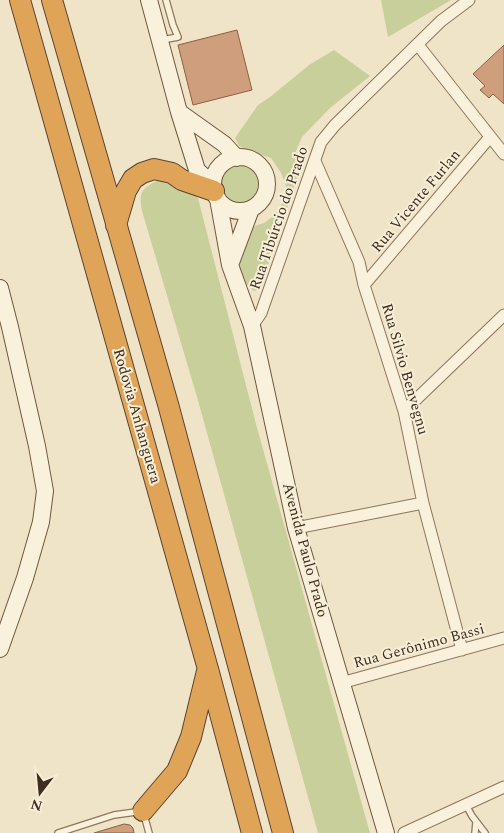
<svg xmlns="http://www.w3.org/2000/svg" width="504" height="833" font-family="Spectral,serif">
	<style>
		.green { fill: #c9cf9b }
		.building { fill: #cf9f7d; stroke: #8d5f41 }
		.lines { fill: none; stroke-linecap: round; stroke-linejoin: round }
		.lane-casing { stroke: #8d765c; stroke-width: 8 }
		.street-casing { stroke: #8d765c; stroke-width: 13 }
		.secondary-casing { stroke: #6f573f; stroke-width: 18 }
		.highway-casing { stroke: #5b4430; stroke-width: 22 }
		.lane { stroke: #faf1dc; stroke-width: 5.5 }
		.street { stroke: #faf1dc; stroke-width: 11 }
		.secondary { stroke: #faf1dc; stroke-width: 16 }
		.highway { stroke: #e0a458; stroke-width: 20 }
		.labels { text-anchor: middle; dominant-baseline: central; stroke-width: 4; stroke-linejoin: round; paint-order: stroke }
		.street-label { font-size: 15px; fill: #3d2e20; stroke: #f7eed8 }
	</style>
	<rect width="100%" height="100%" fill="#f0e4c8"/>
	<path class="green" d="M381,0h70l-63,37z
		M334,50l36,26 -40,32 -28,29 -6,14 5,16 -41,122 -6,2c-24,-17 -13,-43 -2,-64l12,-4 11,-8 7,-11 4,-18 -5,-13 -10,-15 -19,-6 -13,-6 -4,-8 23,-33 12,-8 39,-32z
		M220 184a19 19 0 1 1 38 0a19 19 0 1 1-38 0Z
		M159,179l21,3 18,16 58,226 114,409h-52l-121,-436 -55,-186c-4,-21 0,-21 17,-32z"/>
	<path class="building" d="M237,30l15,60 -59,15 -15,-60z
		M504,45v59l-11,-10 -4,4 -9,-8 5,-4 -12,-12z
		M124,824l6,1 3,3 1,5h-40z"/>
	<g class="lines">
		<defs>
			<path id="lane" d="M162,40l16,-3 -5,-12 -7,-25
				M466,805l6,11 13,17
				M58,833l56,-18 29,-4 6,22
				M475,833l1,-11"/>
			<path id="street" d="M418,45l86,109
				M315,161l44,101 5,23 40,126 19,92 39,147
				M364,285l126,-148
				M252,326l9,-13 60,-171 14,-17 106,-104 28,-21
				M404,411l100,-96
				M296,528l127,-25
				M341,683l163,-45
				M404,833l100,-46"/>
			<path id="secondary" d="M149,0l30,112 18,58 16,15
				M179,112l45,32 13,14
				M213 184a27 27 0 1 1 54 0a27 27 0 1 1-54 0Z
				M218,199l12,66 22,61 44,202 90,305
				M230,265l21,-56
				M0,288l10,39 27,119 8,45 -4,31 -16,56 -25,71"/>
			<path id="highway" d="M20,0l188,669 44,164
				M52,0l116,404 115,429
				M116,225l10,-34 7,-12 9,-6 12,-4 18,4 10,7 32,11
				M143,811l34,-40 14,-34 16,-66"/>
		</defs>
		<use href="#lane" class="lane-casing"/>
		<use href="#street" class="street-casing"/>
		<use href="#secondary" class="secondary-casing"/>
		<use href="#highway" class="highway-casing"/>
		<use href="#lane" class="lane"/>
		<use href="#street" class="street"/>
		<use href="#secondary" class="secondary"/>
		<use href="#highway" class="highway"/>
	</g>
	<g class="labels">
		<g class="street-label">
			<text transform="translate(416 201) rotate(-50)">Rua Vicente Furlan</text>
			<text transform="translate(279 218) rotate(-71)">Rua Tibúrcio do Prado</text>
			<text transform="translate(405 369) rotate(74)">Rua Silvio Benvegnu</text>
			<text transform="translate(137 416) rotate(74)">Rodovia Anhanguera</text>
			<text transform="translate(305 550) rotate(75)">Avenida Paulo Prado</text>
			<text transform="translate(419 646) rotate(-15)">Rua Gerônimo Bassi</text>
		</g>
	</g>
	<g transform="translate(40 793) rotate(196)" stroke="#f7eed8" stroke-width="4" paint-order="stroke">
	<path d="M0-4L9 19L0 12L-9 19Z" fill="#3d2e20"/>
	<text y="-8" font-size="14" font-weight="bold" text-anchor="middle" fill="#3d2e20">N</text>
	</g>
</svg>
